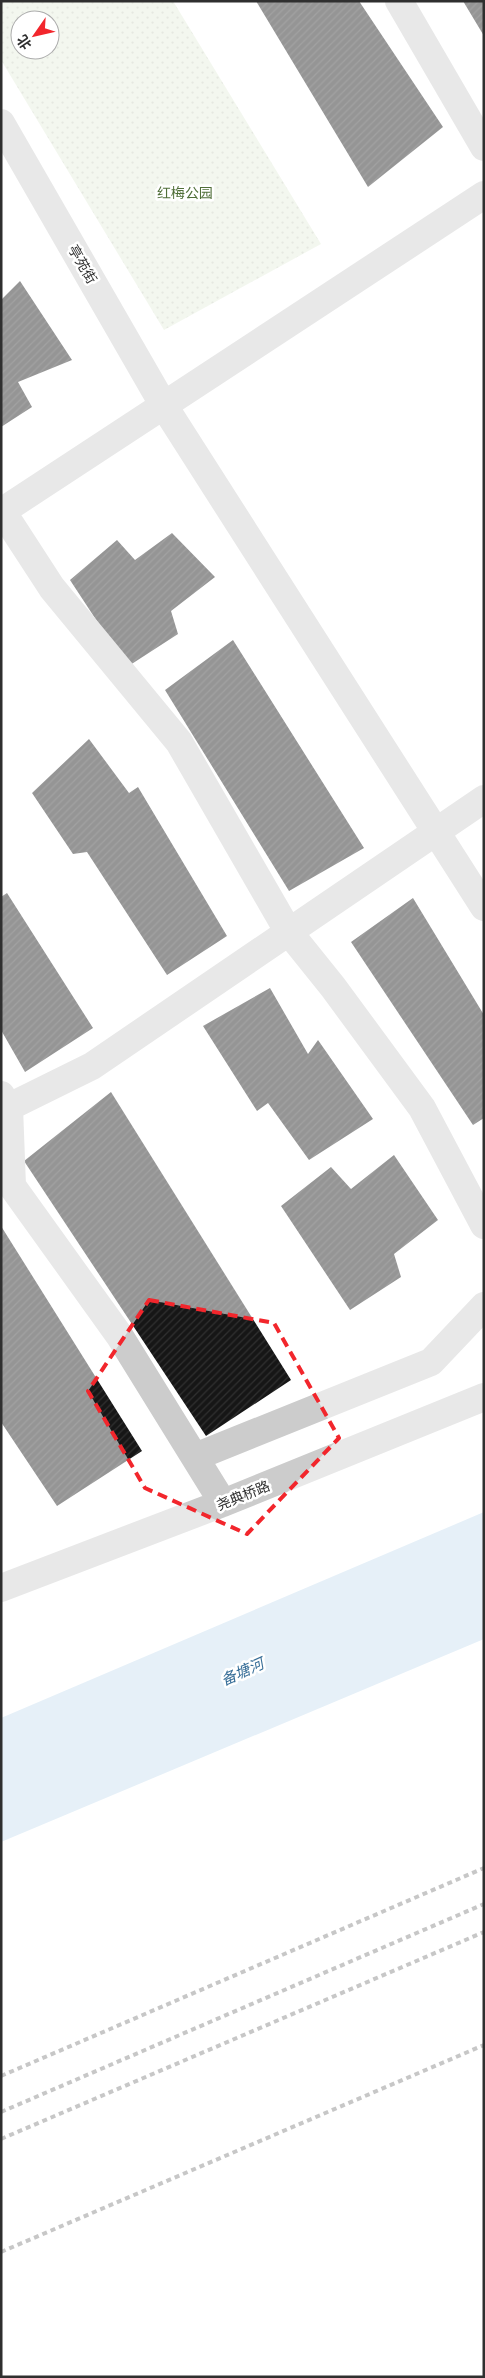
<svg xmlns="http://www.w3.org/2000/svg" width="485" height="2378" font-family="Barlow,'Noto Sans SC',sans-serif">
	<style>
		.green { fill: url(#green-dots); fill-rule: evenodd }
		.water { fill: #c7deef }
		.building { fill: url(#building-hatch) }
		.lines { fill: none; stroke-linecap: round; stroke-linejoin: round }
		.minor { stroke: #ccc; stroke-width: 28 }
		.rail { stroke: #848484; stroke-width: 4; stroke-dasharray: 5 4; stroke-linecap: butt }
		.marked { fill: none; stroke: #f2262c; stroke-width: 4; stroke-dasharray: 10 6; stroke-linejoin: round }
		.labels { text-anchor: middle; dominant-baseline: central; stroke-width: 5; stroke-linejoin: round; paint-order: stroke }
		.park-label { font-size: 14px; fill: #506f39; stroke: #fff }
		.street-label { font-size: 14px; fill: #2f2f2f; stroke: #fff }
		.water-label { font-size: 15px; font-style: italic; fill: #376e98; stroke: #fff }
	</style>
	<defs>
		<pattern id="green-dots" width="8" height="8" patternUnits="userSpaceOnUse" patternTransform="scale(1.25)"><rect width="8" height="8" fill="#e5eedc"/><path d="M2 2h.1M6 6h.1" fill="none" stroke="#c5ccbd" stroke-width="1.8" stroke-linecap="round"/></pattern>
		<pattern id="building-hatch" width="6" height="6" patternUnits="userSpaceOnUse" patternTransform="scale(1.25)"><rect width="6" height="6" fill="#161616"/><path d="M-1 1l2-2M0 6l6-6M5 7l2-2" fill="none" stroke="#303030"/></pattern>
	</defs>
	<rect width="100%" height="100%" fill="#fff"/>
	<path class="green" d="M1,1h172l148,243 -157,86 -163,-270zM20,20h30v30h-30z"/>
	<path class="water" d="M484,1512v127l-483,203v-124z"/>
	<path class="building" d="M256,1h103l84,126 -75,60z
		M463,1h21v35z
		M20,281l52,79 -54,22 14,25 -31,20v-127z
		M172,533l43,44 -44,34 7,23 -51,33 -57,-87 47,-40 18,20z
		M233,640l131,208 -75,43 -124,-201z
		M89,739l40,54 9,-6 89,149 -60,39 -80,-123 -14,2 -41,-61z
		M7,893l86,135 -68,44 -24,-42v-133z
		M413,898l71,117v103l-11,7 -122,-183z
		M270,988l38,66 10,-14 55,79 -64,41 -41,-57 -11,8 -54,-85z
		M111,1092l180,288 -85,56 -182,-275z
		M394,1155l44,65 -44,34 7,23 -51,33 -69,-104 50,-39 20,22z
		M1,1226l141,225 -85,55 -56,-84z"/>
	<g class="lines">
		<path class="minor" d="M399,1l85,146
			M1,123l163,283 320,501
			M2,511l50,77 127,154 109,189 45,56 89,121 62,117
			M1,512l483,-317
			M1,1095l8,12 83,-41 392,-267
			M9,1107l3,79 107,149 104,168
			M195,1457l236,-95 53,-56
			M1,1588l222,-85 261,-106"/>
		<path class="rail" d="M1,2076l483,-208
			M1,2112l483,-208
			M1,2139l483,-207
			M1,2252l483,-207"/>
	</g>
	<path d="M0 0H485V2378H0ZM149,1300l125,23 65,115 -92,96 -102,-46 -57,-97z" fill="#fff" fill-opacity=".55" fill-rule="evenodd"/>
	<path class="marked" d="M149,1300l125,23 65,115 -92,96 -102,-46 -57,-97z"/>
	<g class="labels">
		<g class="park-label">
			<text x="185" y="192">红梅公园</text>
		</g>
		<g class="street-label">
			<text transform="translate(83 264) rotate(60)">亭苑街</text>
			<text transform="translate(243 1495) rotate(-22)">尧典桥路</text>
		</g>
		<g class="water-label">
			<text transform="translate(242 1671) rotate(-24)">备塘河</text>
		</g>
	</g>
	<rect width="485" height="2378" fill="none" stroke="#2f2f2f" stroke-width="5"/>
	<g transform="translate(35 35) rotate(236)"><circle r="24" fill="#ffffff" stroke="#acacac"/>
	<path d="M0-4L9 19L0 12L-9 19Z" fill="#f2262c"/>
	<text y="-8" font-size="14" font-weight="bold" text-anchor="middle" fill="#2f2f2f">北</text>
	</g>
</svg>
